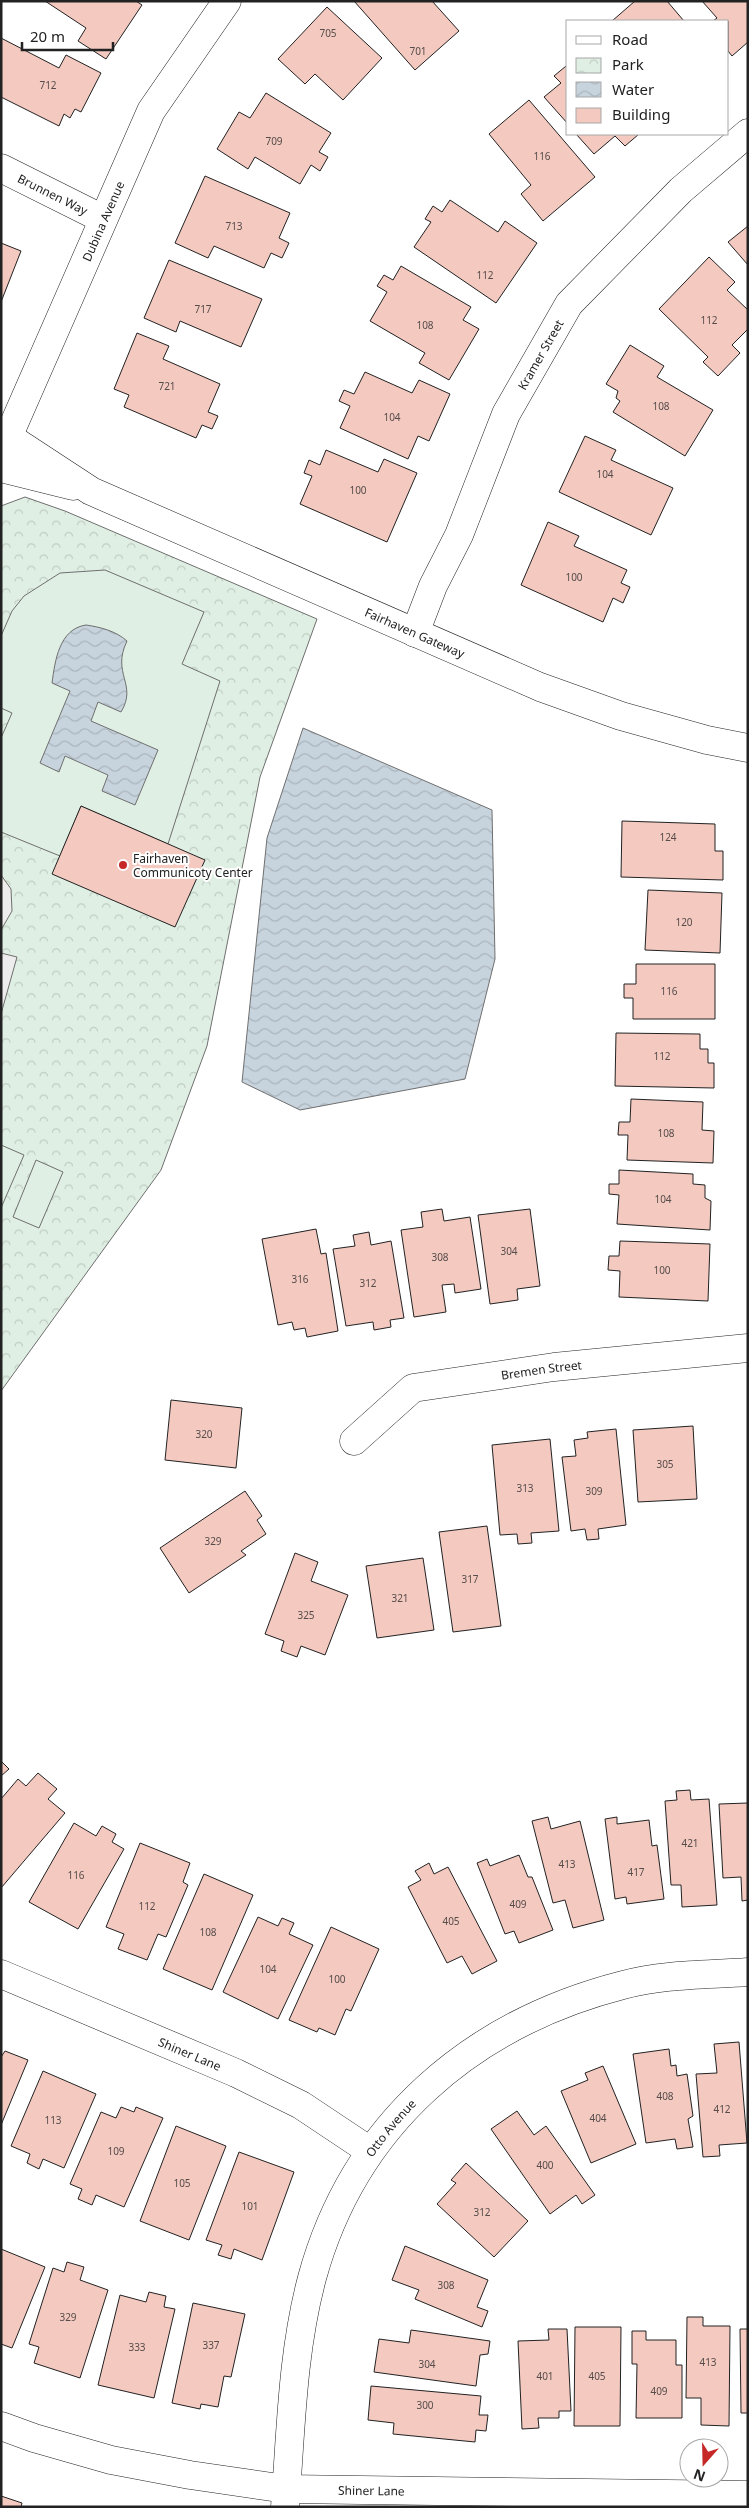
<svg xmlns="http://www.w3.org/2000/svg" width="749" height="2508" font-family="'Noto Sans',sans-serif">
	<style>
		.park { fill: url(#park-crowns); stroke: #6f6f6f }
		.garden { fill: #e0efe3; stroke: #6f6f6f }
		.parking { fill: #ededed; stroke: #6f6f6f }
		.water { fill: url(#water-waves); stroke: #6f6f6f }
		.building { fill: #f3c9c0; stroke: #222 }
		.lines { fill: none; stroke-linecap: round; stroke-linejoin: round }
		.minor-casing { stroke: #222; stroke-width: 29 }
		.minor { stroke: #fff; stroke-width: 28 }
		.poi-dot { fill: #c62828; stroke: #fff; stroke-width: 2 }
		.labels { text-anchor: middle; dominant-baseline: central; stroke-width: 4; stroke-linejoin: round; paint-order: stroke }
		.number-label { font-size: 10px; fill: #564c4a }
		.street-label { font-size: 12px; fill: #222; stroke: #fff }
		.poi-label { font-size: 12px; fill: #222; stroke: #fff; text-anchor: start }
	</style>
	<defs>
		<pattern id="park-crowns" width="20" height="18" patternUnits="userSpaceOnUse" patternTransform="scale(1.25)"><rect width="20" height="18" fill="#e0efe3"/><path d="M2 6a3 3 0 1 1 6 0M12 15a3 3 0 1 1 6 0" fill="none" stroke="#c0cdc2"/></pattern>
		<pattern id="water-waves" width="16" height="10" patternUnits="userSpaceOnUse" patternTransform="scale(1.25)"><rect width="16" height="10" fill="#c7d3dd"/><path d="M0 5q4-4 8 0t8 0" fill="none" stroke="#abb5bd"/></pattern>
	</defs>
	<rect width="100%" height="100%" fill="#fff"/>
	<path class="park" d="M25,497l40,14 252,108 -57,158 -53,269 -46,124 -160,221v-885z"/>
	<path class="garden" d="M105,570l99,42 -22,52 38,17 -52,163 -87,-38 -21,50 -59,-24v-94l11,-25 -11,-5v-72l11,-25 12,-15 36,-23z
		M1,1145l23,10 -23,53z
		M36,1160l27,12 -24,56 -26,-11z"/>
	<path class="parking" d="M1,875l10,14 1,22 -11,19z
		M1,953l16,4 -16,57z"/>
	<path class="water" d="M86,625c14,2 30,6 41,16 -16,33 11,43 -6,71l-23,-10 -7,19 67,29 -23,55 -33,-14 6,-16 -43,-19 -6,16 -19,-9 30,-72 -18,-8c3,-22 7,-54 34,-58z
		M303,728l189,82 3,149 -30,120 -165,31 -58,-28 25,-244z"/>
	<path class="building" d="M45,1h91l6,4 -36,54 -28,-18 8,-13z
		M354,1h78l27,30 -44,39z
		M635,1h32l17,20h-72z
		M702,1h46v41l-16,14 -4,-5v-30h-15l4,-3z
		M327,7l55,51 -39,42 -28,-26 -10,10 -27,-25z
		M1,38l58,30 7,-13 35,18 -20,39 -6,-3 -5,9 -6,-4 -5,12 -58,-29z
		M566,66l2,2v56l-24,-27 17,-14 -7,-7z
		M266,93l65,40 -12,19 9,5 -8,14 -9,-6 -11,19 -45,-27 -7,12 -31,-20 22,-37 11,6z
		M529,100l66,77 -52,44 -22,-27 10,-9 -42,-51z
		M576,134h63l-14,12 -10,-10 -21,18z
		M205,176l85,37 -11,25 10,5 -7,15 -11,-5 -7,15 -50,-22 -6,12 -33,-15z
		M450,200l48,32 7,-11 32,22 -41,60 -82,-56 17,-25 -6,-3 8,-13 9,6z
		M748,226v39l-20,-23z
		M1,243l20,8 -20,51z
		M709,257l26,25 -8,8 21,20v19l-16,16 8,8 -22,23 -15,-14 5,-5 -49,-48z
		M169,260l93,39 -21,48 -61,-26 -4,11 -32,-14z
		M401,266l70,41 -8,13 16,9 -30,51 -30,-17 6,-10 -55,-32 17,-29 -10,-6 7,-11 9,5z
		M137,333l32,13 -6,13 57,25 -12,28 10,4 -6,13 -10,-4 -6,13 -72,-31 5,-12 -15,-6z
		M630,345l34,21 -7,11 56,33 -28,46 -72,-44 7,-11 -4,-3 2,-7 -12,-7z
		M365,372l47,21 7,-13 31,14 -21,47 -11,-5 -10,23 -68,-31 10,-22 -11,-5 5,-11 10,4z
		M585,436l31,14 -5,10 62,28 -22,47 -92,-43z
		M326,450l52,22 6,-13 33,14 -30,69 -87,-38 12,-28 -8,-3 5,-13 11,5z
		M548,522l31,14 -5,10 53,24 -6,13 9,4 -7,16 -10,-5 -10,24 -82,-37z
		M81,806l124,54 -30,67 -123,-53z
		M622,821l93,3v27h8v29l-102,-3z
		M648,890l74,3 -2,60 -75,-3z
		M636,964h79v55h-82v-21h-9v-14h12z
		M616,1033l84,1v15h8v14h6v25l-99,-2z
		M631,1099l72,3 -1,28 12,1 -1,32 -86,-3 1,-25h-10l1,-13h11z
		M619,1170l74,4v10l12,1v13l6,3 -1,29 -93,-6 2,-29 -10,-1v-10h10z
		M442,1209l2,12 26,-4 11,72 -26,4 -1,-9 -12,1 4,27 -32,5 -13,-87 22,-3 -2,-15z
		M530,1209l10,77 -23,3 1,11 -28,4 -12,-89z
		M316,1229l5,25 5,-1 12,78 -31,6 -2,-9 -11,2 -2,-8 -14,3 -16,-86z
		M369,1232l2,13 20,-4 13,77 -14,2 1,7 -17,3 -1,-8 -27,4 -13,-77 22,-3 -2,-11z
		M620,1241l90,3 -2,57 -89,-4 1,-26 -12,-1 1,-14h10z
		M171,1400l71,8 -6,60 -71,-8z
		M693,1426l4,73 -59,3 -5,-72z
		M616,1429l10,96 -28,4 1,10 -12,1 -2,-11 -14,2 -9,-74 14,-1 -2,-16 14,-2 -1,-6z
		M550,1439l9,92 -28,2 1,10 -14,1 -1,-10 -17,1 -8,-90z
		M245,1491l17,25 -5,4 9,14 -25,17 5,4 -57,38 -29,-45z
		M487,1526l14,100 -48,6 -14,-100z
		M295,1553l23,9 -7,19 37,14 -23,60 -24,-9 -4,11 -16,-6 3,-10 -19,-7z
		M423,1558l11,72 -57,8 -11,-72z
		M1,1761l8,8 -8,7z
		M38,1773l19,16 -9,10 17,14 -64,75v-89l17,-20 8,7z
		M690,1790l1,10 18,-1 8,106 -35,2 -1,-22h-10l-6,-84 12,-1 -1,-9z
		M748,1803v97l-6,1 -1,-24 -18,1 -4,-74z
		M548,1817l3,12 29,-8 24,99 -31,8 -8,-28 -12,3 -21,-82z
		M617,1817v7l32,-4 3,26 5,-1 7,54 -37,5 -1,-7 -11,2 -10,-80z
		M74,1823l22,13 6,-10 14,8 -4,8 12,7 -46,80 -49,-27z
		M140,1843l50,20 -7,19 5,3 -22,52 -8,-3 -11,26 -29,-11 6,-15 -18,-7z
		M519,1855l9,22h4l21,53 -34,13 -5,-12 -9,3 -28,-71 10,-4 3,7z
		M429,1863l5,11 14,-7 49,94 -25,13 -10,-18 -15,7 -39,-76 13,-7 -6,-9z
		M204,1874l49,21 -41,95 -49,-21z
		M258,1917l20,9 4,-8 12,5 -5,11 24,11 -35,74 -55,-27z
		M331,1927l48,22 -28,62 -5,-2 -11,26 -16,-7 -2,4 -28,-12z
		M739,2042l8,101 -28,2 1,11 -17,1 -7,-83 21,-1 -3,-29z
		M669,2049l2,17 5,-1 1,11 10,-2 6,42 -5,3 5,28 -16,2 -2,-10 -29,4 -13,-89z
		M5,2051l23,9 -27,65v-68z
		M603,2066l33,78 -45,19 -30,-72 27,-11 -3,-7z
		M43,2071l53,23 -32,74 -21,-9 -4,10 -12,-6 3,-9 -19,-8z
		M121,2107l13,5 2,-5 27,11 -39,89 -28,-12 -4,10 -14,-6 4,-10 -12,-5 31,-72 15,6z
		M517,2111l17,24 12,-9 49,69 -13,9 -6,-9 -26,19 -59,-85z
		M176,2126l50,20 -37,94 -49,-19z
		M239,2152l55,20 -32,88 -28,-11 -3,10 -13,-4 4,-10 -16,-5z
		M466,2163l62,58 -34,36 -57,-53 19,-21 -5,-3z
		M405,2246l83,34 -11,27 11,4 -6,16 -67,-28 4,-9 -27,-10z
		M1,2249l44,18 -33,81 -11,-4z
		M67,2262l17,5 -4,13 28,10 -28,88 -46,-15 5,-16 -10,-3 24,-76 11,4z
		M149,2292l17,4 -2,11 11,2 -21,89 -56,-13 22,-90 26,7z
		M193,2303l52,11 -14,63 -7,-1 -6,31 -17,-3 -1,5 -28,-6z
		M687,2317h16v9h27l-1,100 -28,-1v-27h-15z
		M575,2327h46l-1,99h-46z
		M548,2329h19l4,82h-12v7h-21l1,10 -17,1 -4,-88 31,-1z
		M740,2329h8v84h-7z
		M411,2330l79,11 -2,13 -8,1 -4,31 -102,-14 5,-33 30,4z
		M632,2331h14v9h30v25h6v53h-46l1,-54h-5z
		M371,2386l110,10 -2,19h9l-2,16 -10,-1 -1,12 -82,-8 1,-11 -26,-3z
		M1,2496l21,7 -1,4h-20z"/>
	<g class="lines">
		<defs>
			<g id="minor">
				<path id="s1" d="M1,168l102,51"/>
				<path id="s2" d="M1,432l90,59 449,196 81,29 86,24 41,8"/>
				<path id="s3" d="M2,451l149,-340 76,-110"/>
				<path d="M1,468l72,18"/>
				<path id="s4" d="M415,633l18,-47 26,-51 47,-121 63,-110 112,-114 67,-57"/>
				<path id="s5" d="M354,1441l59,-53 141,-21 194,-19"/>
				<path id="s6" d="M1,1974l235,99 65,32 69,46"/>
				<path id="s7" d="M1,2426l33,12 77,22 79,15 96,14 462,6"/>
				<path id="s8" d="M285,2507c6,-77 7,-154 27,-229 42,-154 159,-254 311,-293 40,-11 83,-10 125,-13"/>
			</g>
		</defs>
		<use href="#minor" class="minor-casing"/>
		<use href="#minor" class="minor"/>
	</g>
	<circle class="poi-dot" cx="123" cy="865" r="5"/>
	<g class="labels">
		<g class="number-label">
			<text x="328" y="33">705</text>
			<text x="418" y="51">701</text>
			<text x="48" y="85">712</text>
			<text x="274" y="141">709</text>
			<text x="542" y="156">116</text>
			<text x="234" y="226">713</text>
			<text x="485" y="275">112</text>
			<text x="203" y="309">717</text>
			<text x="709" y="320">112</text>
			<text x="425" y="325">108</text>
			<text x="167" y="386">721</text>
			<text x="661" y="406">108</text>
			<text x="392" y="417">104</text>
			<text x="605" y="474">104</text>
			<text x="358" y="490">100</text>
			<text x="574" y="577">100</text>
			<text x="668" y="837">124</text>
			<text x="684" y="922">120</text>
			<text x="669" y="991">116</text>
			<text x="662" y="1056">112</text>
			<text x="666" y="1133">108</text>
			<text x="663" y="1199">104</text>
			<text x="509" y="1251">304</text>
			<text x="440" y="1257">308</text>
			<text x="662" y="1270">100</text>
			<text x="300" y="1279">316</text>
			<text x="368" y="1283">312</text>
			<text x="204" y="1434">320</text>
			<text x="665" y="1464">305</text>
			<text x="525" y="1488">313</text>
			<text x="594" y="1491">309</text>
			<text x="213" y="1541">329</text>
			<text x="470" y="1579">317</text>
			<text x="400" y="1598">321</text>
			<text x="306" y="1615">325</text>
			<text x="690" y="1843">421</text>
			<text x="567" y="1864">413</text>
			<text x="636" y="1872">417</text>
			<text x="76" y="1875">116</text>
			<text x="518" y="1904">409</text>
			<text x="147" y="1906">112</text>
			<text x="451" y="1921">405</text>
			<text x="208" y="1932">108</text>
			<text x="268" y="1969">104</text>
			<text x="337" y="1979">100</text>
			<text x="665" y="2096">408</text>
			<text x="722" y="2109">412</text>
			<text x="598" y="2118">404</text>
			<text x="53" y="2120">113</text>
			<text x="116" y="2151">109</text>
			<text x="545" y="2165">400</text>
			<text x="182" y="2183">105</text>
			<text x="250" y="2206">101</text>
			<text x="482" y="2212">312</text>
			<text x="446" y="2285">308</text>
			<text x="68" y="2317">329</text>
			<text x="211" y="2345">337</text>
			<text x="137" y="2347">333</text>
			<text x="708" y="2362">413</text>
			<text x="427" y="2364">304</text>
			<text x="545" y="2376">401</text>
			<text x="597" y="2376">405</text>
			<text x="659" y="2391">409</text>
			<text x="425" y="2405">300</text>
		</g>
		<g class="street-label">
			<text stroke="none"><textPath href="#s1" startOffset="58">Brunnen Way</textPath></text>
			<text stroke="none"><textPath href="#s3" startOffset="251">Dubina Avenue</textPath></text>
			<text stroke="none"><textPath href="#s4" startOffset="306">Kramer Street</textPath></text>
			<text stroke="none"><textPath href="#s2" startOffset="461">Fairhaven Gateway</textPath></text>
			<text stroke="none"><textPath href="#s5" startOffset="209">Bremen Street</textPath></text>
			<text stroke="none"><textPath href="#s6" startOffset="205">Shiner Lane</textPath></text>
			<text stroke="none"><textPath href="#s8" startOffset="402">Otto Avenue</textPath></text>
			<text stroke="none"><textPath href="#s7" startOffset="378">Shiner Lane</textPath></text>
		</g>
		<g class="poi-label">
			<text x="133" y="858">Fairhaven<tspan x="133" dy="14">Communicoty Center</tspan></text>
		</g>
	</g>
	<rect width="749" height="2508" fill="none" stroke="#222222" stroke-width="5"/>
	<rect x="566" y="20" width="162" height="115" fill="#ffffff" stroke="#a7a7a7"/>
	<rect x="576" y="36" width="25" height="8" fill="#ffffff" stroke="#a7a7a7"/>
	<text x="612" y="45" font-size="15" fill="#222222">Road</text>
	<rect x="576" y="58" width="25" height="15" fill="url(#park-crowns)" stroke="#a7a7a7"/>
	<text x="612" y="70" font-size="15" fill="#222222">Park</text>
	<rect x="576" y="82" width="25" height="15" fill="url(#water-waves)" stroke="#a7a7a7"/>
	<text x="612" y="95" font-size="15" fill="#222222">Water</text>
	<rect x="576" y="108" width="25" height="15" fill="#f3c9c0" stroke="#a7a7a7"/>
	<text x="612" y="120" font-size="15" fill="#222222">Building</text>
	<g transform="translate(704 2463) rotate(200)"><circle r="24" fill="#ffffff" stroke="#a7a7a7"/>
	<path d="M0-4L9 19L0 12L-9 19Z" fill="#c62828"/>
	<text y="-8" font-size="14" font-weight="bold" text-anchor="middle" fill="#222222">N</text>
	</g>
	<path d="M22 42v8h91v-8" fill="none" stroke="#222222" stroke-width="2.5"/>
	<text x="30" y="42" font-size="15" fill="#222222" stroke="#ffffff" stroke-width="4" paint-order="stroke">20 m</text>
</svg>
